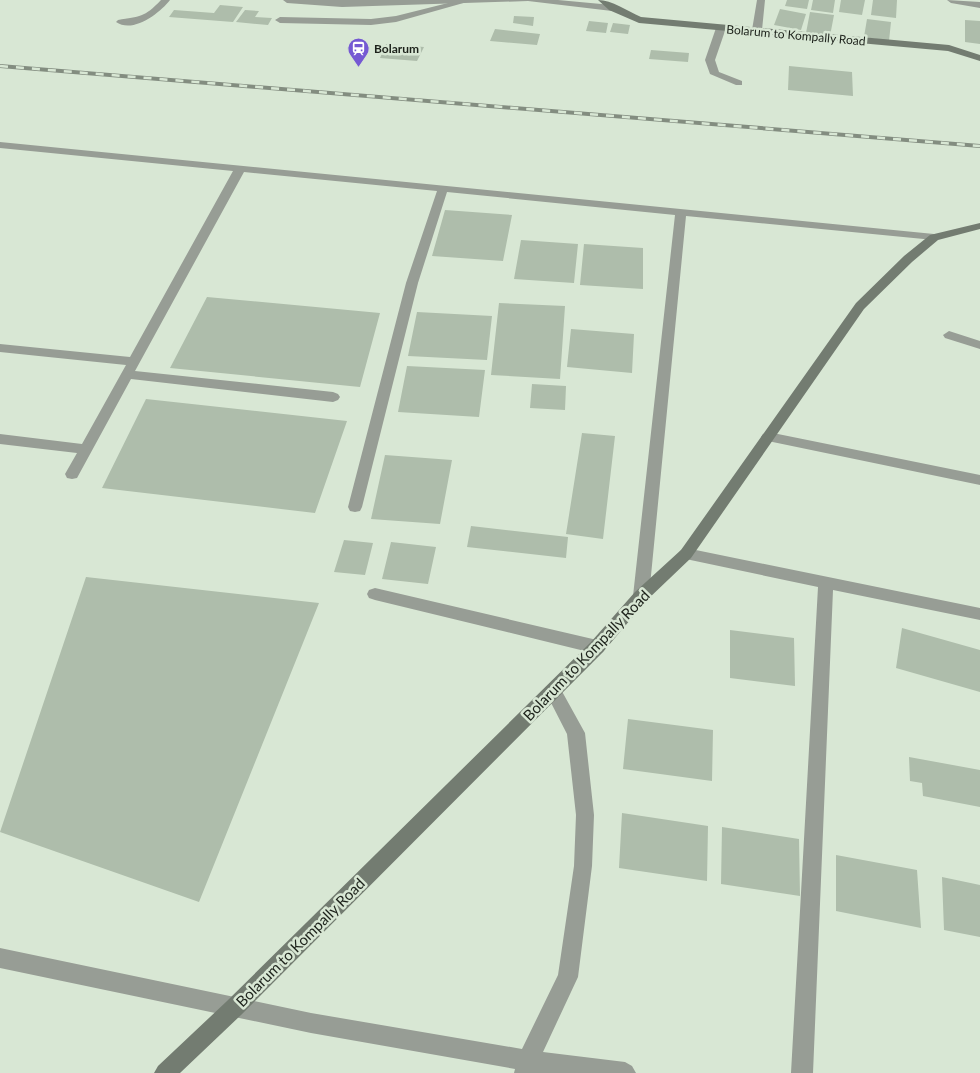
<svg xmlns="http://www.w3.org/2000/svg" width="980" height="1073" font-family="Lato,sans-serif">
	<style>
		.building { fill: #aebdab }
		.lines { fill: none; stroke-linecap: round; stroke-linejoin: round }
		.lane { fill: #979d95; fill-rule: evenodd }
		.street { fill: #979d95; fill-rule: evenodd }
		.secondary { fill: #737c71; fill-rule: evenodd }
		.rail-casing { stroke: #838d80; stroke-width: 4 }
		.rail { stroke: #d8e7d4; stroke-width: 2.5; stroke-dasharray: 8; stroke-linecap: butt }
		.labels { text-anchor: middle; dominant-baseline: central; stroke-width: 5; stroke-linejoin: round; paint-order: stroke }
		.far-street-label { font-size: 12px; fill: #1d221b; stroke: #d8e7d4 }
		.far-poi-label { font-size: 12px; font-weight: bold; fill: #1d221b; stroke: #d8e7d4; text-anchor: start }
		.street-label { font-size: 15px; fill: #1d221b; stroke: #d8e7d4 }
	</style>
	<rect width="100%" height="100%" fill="#d8e7d4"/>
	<path class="building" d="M787,0h22l-2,9 -22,-3z
		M813,0h22l-2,13 -22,-3z
		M841,0h24l-3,15 -23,-3z
		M873,0h24l-1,18 -25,-3z
		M220,5l23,2 -10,15 -64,-5 5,-7 40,3z
		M780,9l26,5 -5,16 -27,-5z
		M245,10l14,1 -4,6 17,1 -4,7 -32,-3z
		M810,12l24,3 -4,21 -24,-3z
		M514,16l20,1 -1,9 -20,-3z
		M867,19l24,3 -2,19 -25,-4z
		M965,20l15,1v23l-15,-2z
		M589,21l19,2 -2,10 -20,-2z
		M613,23l17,2 -2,9 -18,-2z
		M495,29l45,5 -3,11 -47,-4z
		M386,44l38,3 -7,14 -37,-3z
		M651,50l38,3 -1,9 -39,-3z
		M789,66l63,6 1,24 -65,-6z
		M445,210l67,5 -9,46 -71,-5z
		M521,240l57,4 -4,39 -60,-4z
		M584,244l59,4v41l-63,-4z
		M207,297l173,16 -20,74 -190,-19z
		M499,303l66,3 -5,73 -69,-4z
		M417,312l75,4 -5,44 -79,-4z
		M571,329l63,5 -2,39 -65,-6z
		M407,366l78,4 -6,47 -81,-5z
		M532,384l34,2 -1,24 -35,-2z
		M146,399l201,22 -32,92 -213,-25z
		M582,433l33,3 -12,103 -37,-5z
		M385,455l67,5 -12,64 -69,-5z
		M471,526l97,11 -2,21 -99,-11z
		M344,540l29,3 -8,32 -31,-3z
		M391,542l45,5 -8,37 -46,-5z
		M86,577l233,26 -120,299 -199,-70z
		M902,628l78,22v42l-84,-24z
		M730,630l64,8 1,48 -65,-8z
		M628,719l85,11 -1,51 -89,-12z
		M909,757l71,13v37l-57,-11 -1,-13 -12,-2z
		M622,813l86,13 -1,55 -88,-13z
		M722,827l77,12 1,57 -79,-12z
		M836,855l81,15 4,58 -85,-17z
		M942,877l38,8v52l-36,-7z"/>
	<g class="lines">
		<path class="lane" d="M460,0h6l1,2 -71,20 -25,3 -91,-2 -5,-3 5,-3 91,2 25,-3z"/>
		<path class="street" d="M161,0h9c-10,13 -37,34 -54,22l2,-2c22,-4 26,-2 43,-20z
			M283,0h275l54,5 4,3 -4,3 -84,-10 -186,6 -55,-4z
			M757,0h8l-3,30 -5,3 -5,-3z
			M947,0l33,2v6l-29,-5z
			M721,25l5,3 -11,32 4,12 23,9v4h-6l-26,-11 -5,-14 11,-32z
			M0,142l934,92 6,3 -6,3 -248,-24 -37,380 -2,4 -6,2 -6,-2 -2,-4 42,-381 -228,-23 -29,91 -56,224 -2,4 -5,1 -5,-1 -2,-4 58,-224 31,-92 -193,-19 -109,199 198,21 5,2 2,3 -2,3 -5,2 -202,-23 -54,99 -5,1 -5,-1 -2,-4 12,-21 -77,-9v-10l82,10 44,-79 -126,-13v-8l130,13 103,-186 -233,-23z
			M949,331l31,10v8l-35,-11 -2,-3z
			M768,432l212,43v10l-217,-45 -2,-3 2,-3z
			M686,548l294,60v12l-147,-30 -20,483h-22l27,-486 -137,-29 -3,-4 3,-4z
			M375,588l222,52 6,2 2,5 -2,5 -6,2 -222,-54 -6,-2 -2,-4 2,-4z
			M553,684l6,2 26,47 9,82 -2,51 -14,111 -35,75 82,10 7,4 4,7h-122l1,-4 -204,-36 -311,-65v-20l311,65 211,36 36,-74 16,-109 2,-51 -9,-81 -22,-43 2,-5z"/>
		<path class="secondary" d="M598,0c14,0 29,11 43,17l308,28 31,10v6l-32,-10 -309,-28 -30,-13z
			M980,223v6l-42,11 -26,22 -48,47 -173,249 -44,42 -44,52 -362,363 -61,58h-26l4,-7 69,-65 364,-359 44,-50 46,-42 175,-247 48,-47 26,-21z"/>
		<defs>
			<path id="rail" d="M0,66l980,80"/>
		</defs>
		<use href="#rail" class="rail-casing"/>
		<use href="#rail" class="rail"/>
	</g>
	<defs>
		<symbol id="station-pin" viewBox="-11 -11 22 30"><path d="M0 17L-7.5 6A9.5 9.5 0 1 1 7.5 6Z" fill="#7559d3" stroke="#d8e7d4"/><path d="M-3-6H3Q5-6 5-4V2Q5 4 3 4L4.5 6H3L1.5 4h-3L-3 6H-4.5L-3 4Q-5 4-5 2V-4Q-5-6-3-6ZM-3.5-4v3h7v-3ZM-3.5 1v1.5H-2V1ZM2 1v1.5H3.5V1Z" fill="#fff"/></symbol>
	</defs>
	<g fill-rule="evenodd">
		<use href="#station-pin" x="346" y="36" width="25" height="34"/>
	</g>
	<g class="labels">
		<g class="far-street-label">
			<text transform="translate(796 35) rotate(5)">Bolarum to Kompally Road</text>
		</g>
		<g class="far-poi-label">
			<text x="374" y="48">Bolarum</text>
		</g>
		<g class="street-label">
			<text transform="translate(586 655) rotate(-46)">Bolarum to Kompally Road</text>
			<text transform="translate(300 942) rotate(-45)">Bolarum to Kompally Road</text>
		</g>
	</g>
</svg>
